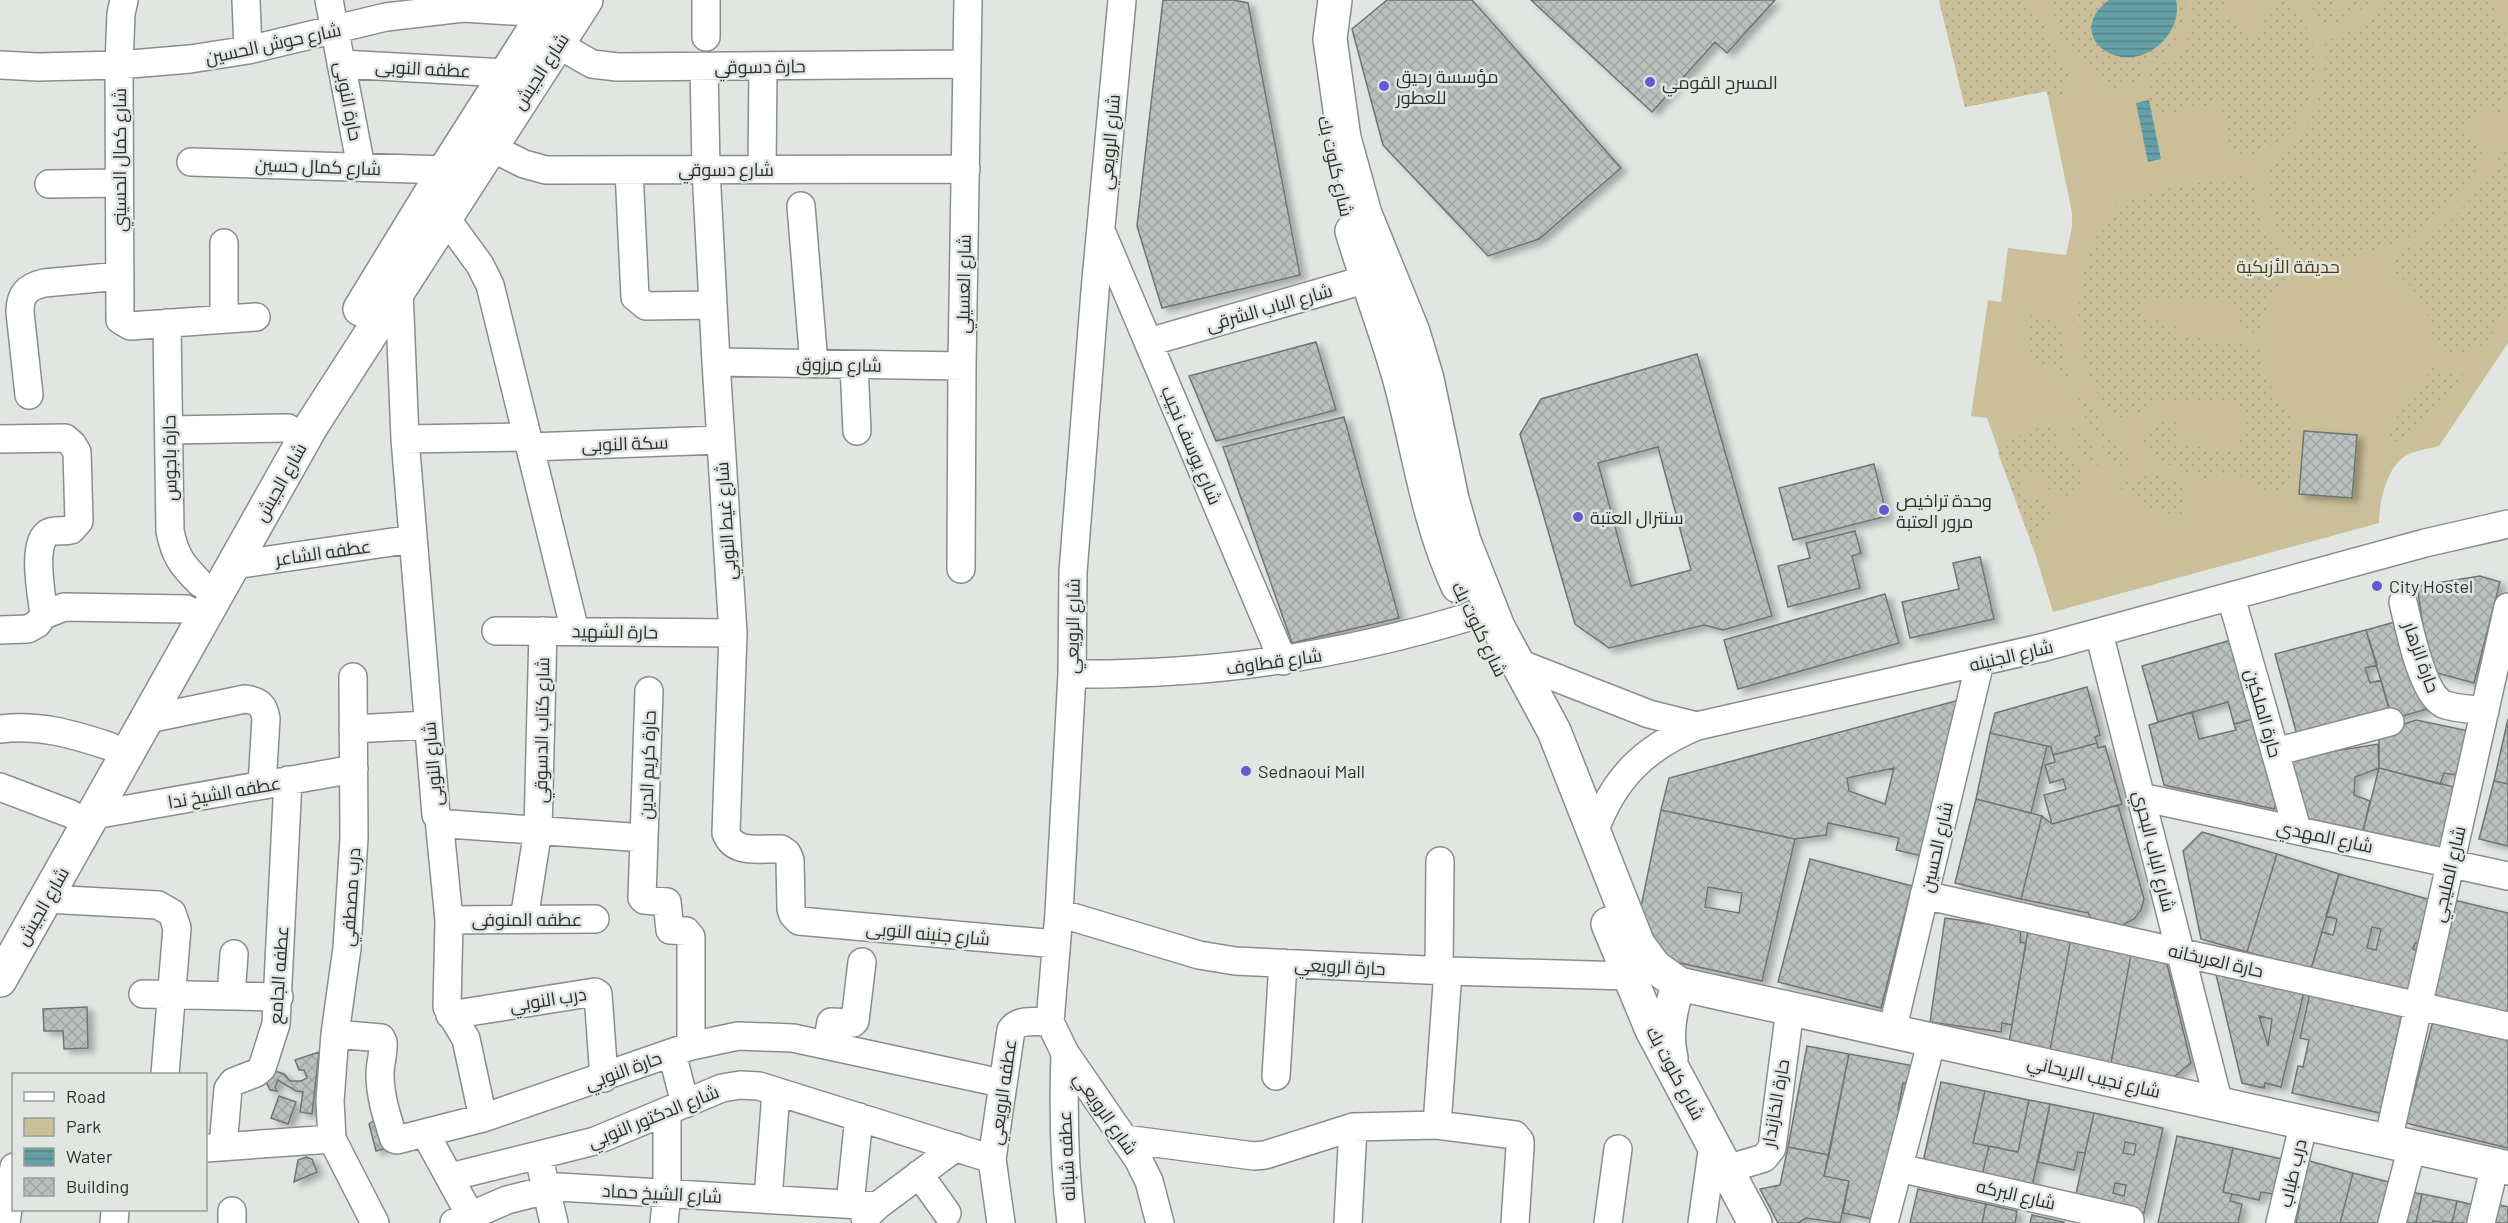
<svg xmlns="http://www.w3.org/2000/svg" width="2508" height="1223" font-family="Barlow,Cairo,sans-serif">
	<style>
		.park { fill: #cbbf9a }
		.garden { fill: url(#garden-dots) }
		.water { fill: url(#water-rules) }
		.building { fill: url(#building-cross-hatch); stroke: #6f7573; stroke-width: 1.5; fill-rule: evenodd; filter: url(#shadow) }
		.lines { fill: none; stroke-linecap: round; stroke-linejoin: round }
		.street-casing { stroke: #8a8e8a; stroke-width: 30 }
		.secondary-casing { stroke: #8a8e8a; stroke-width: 36 }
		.street { stroke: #fff; stroke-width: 27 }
		.secondary { stroke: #fff; stroke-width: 33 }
		.poi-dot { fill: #6658d1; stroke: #e2e6e2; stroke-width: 2 }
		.labels { text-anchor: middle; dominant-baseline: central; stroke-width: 5; stroke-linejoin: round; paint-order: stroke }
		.street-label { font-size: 18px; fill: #2e302e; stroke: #e2e6e2 }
		.poi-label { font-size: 18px; fill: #2e302e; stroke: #e2e6e2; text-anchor: start }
		.park-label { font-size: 18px; fill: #4f3f03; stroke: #e2e6e2 }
	</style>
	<defs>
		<pattern id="garden-dots" width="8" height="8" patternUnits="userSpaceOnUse" patternTransform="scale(1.5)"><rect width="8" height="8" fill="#cbbf9a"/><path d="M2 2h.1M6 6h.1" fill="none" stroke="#afa485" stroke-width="1.8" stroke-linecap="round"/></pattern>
		<pattern id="water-rules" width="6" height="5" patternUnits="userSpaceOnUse" patternTransform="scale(1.5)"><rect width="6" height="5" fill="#64a0a5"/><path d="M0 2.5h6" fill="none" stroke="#538387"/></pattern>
		<pattern id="building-cross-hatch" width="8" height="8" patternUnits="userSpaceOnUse" patternTransform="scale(1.5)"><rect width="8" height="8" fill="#bac0be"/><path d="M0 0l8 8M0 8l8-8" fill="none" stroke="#a0a5a4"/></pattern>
		<filter id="shadow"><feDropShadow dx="6" dy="4" stdDeviation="3" flood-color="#0004"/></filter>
	</defs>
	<rect width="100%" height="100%" fill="#e2e6e2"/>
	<path class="park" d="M1939,0h569v343l-69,103c-10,3 -23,4 -32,9 -20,10 -28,48 -28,68l-326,89 -18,-59 -48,-135 -16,-2 17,-116 13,2 7,-54 58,7 6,-28v-14l-25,-122 -82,16z"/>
	<path class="garden" d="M1939,0h83c21,7 21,29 31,46 4,9 11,16 17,23l-5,25 -17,4 -2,-7 -81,16z
		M2052,0h57l-11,9 -6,18 76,8 9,-19 -1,-16h11l-3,25 -10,19 -29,23 -11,17 -20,4c-11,-13 -20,-16 -33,-26 -19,-15 -28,-38 -29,-62z
		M2193,0h38l-10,15 33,22 16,-24 -2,-2 7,-11h16c16,21 26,46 24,73 -2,15 -7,30 -15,43 -11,17 -49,57 -69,36l-11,-49 -68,14 -7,-32c3,-18 33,-27 43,-48 6,-13 3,-24 5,-37z
		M2308,0h11l1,2 6,-2h14l-13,7 3,7 24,-14h19l-23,17 -28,11z
		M2389,0h107v21l12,16v52l-6,24 -15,-4c-25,8 -26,33 -1,42 -11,23 -25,45 -44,63 -41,37 -132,73 -168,9 -10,-18 -12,-48 1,-66 10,-13 24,-18 34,-36 14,-25 18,-50 16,-79l31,-14z
		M2508,137v166l-17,34 -7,8 -19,10 -16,1c-21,-9 -17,-36 -26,-53 -8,-14 -18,-23 -30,-32l-1,-10c8,-12 27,-18 39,-26 34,-24 63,-58 77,-98z
		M2242,175l12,7c3,9 1,19 3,28 6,26 27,43 45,60 -23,16 -37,35 -43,64l-22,-4 3,-25 -56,-8 -1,4 -37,-5 -4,22 39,6 -1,11 79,12c2,29 15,49 36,68 -1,15 -2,58 -8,69 -4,7 -13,10 -20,8 -12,-4 -19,-15 -32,-17 -11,-2 -22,4 -32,3 -12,-2 -52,-19 -57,-30 -10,-22 14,-34 32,-27l-3,22 63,10 8,-46c-28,-5 -58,-11 -86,-4 -15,5 -30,20 -46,12 -11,-6 -18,-23 -22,-34 -19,-48 -18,-104 8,-150 5,-9 10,-19 18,-26 19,-14 97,-24 124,-30z
		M2025,314l34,6 10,59 -37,-22 -5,-19z
		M2431,362l14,9 22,-1 -35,42 -42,35c-7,-28 19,-37 31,-58 5,-9 8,-18 10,-27z
		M2076,394l8,2 21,32 25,25 2,10 -2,5 -10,3 -8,-6 -19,-38 -20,-25z
		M2071,424l22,16 6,26 -21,-16z
		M2045,427h11l4,19 21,25 2,9 -5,7 -17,13 -16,-14 -3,-9 -6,-6 -10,1 -7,7 2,11 6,6h10l15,14 -9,15 -8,28 -37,-100c13,-15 27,-23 47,-26z
		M2152,475l13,2 23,11 -8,30 -29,-10 -34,-22 3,-5z"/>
	<path class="water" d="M2109,0h67c3,14 -1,27 -11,39 -39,45 -105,-3 -56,-39z
		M2149,100l12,59 -13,3 -12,-59z"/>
	<path class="building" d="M1163,0h71l14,3 52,272 -138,33 -25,-82z
		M1387,0h85l149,168 -82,71 -51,17 -105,-111 -31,-116z
		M1531,0h244l-48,53 -12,-11 -63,70z
		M1316,342l20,68 -120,31 -27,-65z
		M1697,354l75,262 -49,14 -19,-5 -95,23 -34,-24 -55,-190 21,-35zM1658,447l33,123 -60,16 -33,-123z
		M1344,417l55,201 -107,25 -69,-196z
		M2304,431l53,4 -5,63 -53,-4z
		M1874,464l13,52 -94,24 -14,-52z
		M1855,531l6,22 -9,3 8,32 -72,19 -10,-41 32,-8 -4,-15z
		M1980,557l14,62 -84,19 -8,-36 57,-13 -6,-26z
		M2480,576l20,6 -26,101 -44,-12 -13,-85z
		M1885,594l14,49 -161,46 -14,-49z
		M2402,620l25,89 -35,10 -26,-89z
		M2366,630l11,35 -12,3 5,15 11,-3 9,31 -93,24 -22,-81z
		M2238,638l22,79 -26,7 -6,-22 -70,20 -16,-56z
		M2087,687l13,48 -5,2 2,6 -44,12 -2,-8 -61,-14 5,-20z
		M1963,699l-36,158 -31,-7 3,-12 -71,-15 -2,12 -31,4 -134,-29 8,-32zM1894,768l-9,36 -36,-13 -2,-13z
		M2192,712l7,27 37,-9 -2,-6 26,-7 20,76 -6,16 -110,-24 -15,-60z
		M2508,719v65l-14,-3z
		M2416,720l53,11 -13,44 -12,-2 -4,11 -61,-16v-36z
		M1990,733l57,13 -16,67 -55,-14z
		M2097,743l1,5 7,-2 17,58 -70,20 -8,-29 22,-6 -3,-10 -13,4 -5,-18 10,-3 -2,-7z
		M2378,744l1,24 -24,9 -1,18 16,6 -8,34 -65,-15 -12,-61z
		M2379,768l79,20 -17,67 -79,-20z
		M2494,781l14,3v62l-29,-7z
		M1976,799l66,17 -21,83 -66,-16z
		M2118,805l26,94 -3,11 -7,9 -13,7 -29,-6 -4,-7 -67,-14 21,-83 10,8z
		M1661,810l134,29 -33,142 -100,-22 -25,-33zM1708,887l34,6 -3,20 -34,-6z
		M2202,832l75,22 -30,98 -46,-13 -18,-88z
		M2277,854l62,20 -28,95 -64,-17z
		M1810,859l102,27 -31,122 -103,-26z
		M2339,874l99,28 -12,44 -11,-3 -2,6 11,3 -12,46 -101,-29 11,-37 11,3 4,-16 -11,-3zM2372,927l9,2 -5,21 -9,-2z
		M2454,900l54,13v101l-78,-19z
		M1945,918l76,11 -1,13 6,1 -14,82 -10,-2 -1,9 -71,-10z
		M2028,930l43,8 -21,112 -41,-8z
		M2071,938l61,11 -21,114 -61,-13z
		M2132,949l33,7 26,107 -21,17 -59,-17z
		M2214,966l91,22 -24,99 -16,-4 -1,5 -22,-5zM2259,1016l13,3 -4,27z
		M2310,993l92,21 -22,99 -88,-20 6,-27 5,1 6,-27 -9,-2z
		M87,1007l1,41 -24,1 -1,-18h-19l-1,-22z
		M2433,1021l75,18v109l-102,-25z
		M1807,1046l42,8 -20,101 -41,-8z
		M319,1052l-7,62 -12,-2 3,-20 -7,-1 -18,-11 -3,7 2,4 -7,-1 -4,-8 6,-12 12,4 6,7h11l6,-3 -3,-8h-5l-4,-10z
		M1849,1054l71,13 -4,19 -13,-3 -5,27 8,1 -23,110 -40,-8 6,-32 -25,-5z
		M1941,1082l44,9 -12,52 16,3 -7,29 -59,-13z
		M1985,1091l44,9 -11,52 -45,-9z
		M279,1096l17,6 -8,22 -17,-6z
		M2029,1100l21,4 -18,82 -50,-11 7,-29 29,6z
		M2050,1104l44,9 -9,40 -7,-1 -4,18 -36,-8z
		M2094,1113l69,15 -19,85 -69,-15zM2125,1142l11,2 -2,11 -11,-2zM2115,1183l11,2 -2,11 -11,-3z
		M376,1119l8,30 -8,2 -7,-27z
		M2177,1136l56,12 -10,44 9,2 -2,7 12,3 -4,19h-80z
		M1788,1147l41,8 -5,21 25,5 -9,42 -34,-5 -8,5h-20l-18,-34 20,-4z
		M2233,1148l49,11 -8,35 -13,-2 -2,8 -36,-8z
		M306,1157l6,2 5,13 -23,10 4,-22z
		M2302,1159l51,14 -13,50h-44l4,-18 -9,-2z
		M2353,1173l40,10 -11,40h-42z
		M1918,1189l68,15 -4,19h-72z
		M2405,1191l17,3 -6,29h-19z
		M2422,1194l35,7 -5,22 -19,-2v2h-17z
		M2457,1201l25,6 -3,16h-27z
		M1986,1204l31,7 -2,12h-33z
		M2496,1204l12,3v16h-16z
		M2032,1215l32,7v1h-34z"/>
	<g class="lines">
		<defs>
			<path id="street" d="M124,0l-3,14 -2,51 1,255 10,6 126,-9
				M246,0l2,50
				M329,0l32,167
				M706,0v37
				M1122,0l-27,291 -22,281 -1,102 -13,239 -9,109 15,31 73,106 11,22 11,42
				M557,44l35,20 25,3 350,-3
				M341,64l164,9
				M0,65l38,2 81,-2 71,-6 58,-9 138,-33 77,-9 81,5
				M704,67l2,102 10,193 17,271 -7,200c8,22 35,15 55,16l6,4 3,7 1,49 2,6 6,6 257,23
				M490,147l34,17 22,6 420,-1
				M191,162l254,8
				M762,169l1,-103
				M629,170l6,127 11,9 67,-1
				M49,184l70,-1
				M801,206l13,158
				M445,217l35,48 10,20 85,346
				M1102,233l181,428
				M224,243v76
				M399,290l6,149 31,376 7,8 6,1 195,14 -2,60 2,2 23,2 3,28 16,1 5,6v109
				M167,323l3,208c5,25 12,34 30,52
				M1149,342l239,-69
				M716,362l246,4
				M854,365l3,66
				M29,395l-9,-83c0,-18 7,-25 24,-29l76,-7
				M169,430l119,-2
				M0,439l65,-1 7,6 5,8 2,69 -8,9c-8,2 -16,-1 -23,3 -17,10 -6,64 -4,82
				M405,439l122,-2
				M530,447l190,-7
				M234,565l179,-26
				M961,569l1,-203 6,-366
				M2231,597l66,232
				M2403,602c6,24 18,90 40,102 12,5 29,5 42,7
				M0,630l28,-1 9,-5 7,-9 20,-8 122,2
				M496,631l237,2
				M2099,633l120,471
				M1516,662l133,52 48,12 348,-79 380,-104 83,-19
				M1072,674c141,1 265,-17 400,-58
				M353,677l1,161 -7,110 -12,86 -5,67 2,38 43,84
				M148,719l97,-20c14,2 19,6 21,20l-4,66
				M0,729c39,-5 72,5 109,17
				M353,729l75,-4
				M2275,752l115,-30
				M0,787l71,27
				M2141,797l367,79
				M94,815l260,-46
				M439,819l10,101
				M1594,832c20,-54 50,-84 103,-106
				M644,838l5,-147
				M1924,895l584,131
				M47,899l111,6 14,8 5,15 -12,146
				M1059,913l140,42 36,6 213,10 180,5
				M524,919l14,-89 5,-199
				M1439,971l1,-110
				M143,994l136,3
				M231,996l3,-42
				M450,1015l145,-23 3,2 6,84
				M1892,1031l88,-369
				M335,1034l46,4 2,4c1,11 -3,21 -3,32 0,23 7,43 14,65l3,1 86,-22 208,-72 47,-10 55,2 208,45
				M827,1044l4,-22 22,1 2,-2 7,-59
				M672,1053l13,51
				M1065,1053c-2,57 -1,113 6,170
				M1276,1076l7,-113
				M483,1118l-17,-79 -19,-32 2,-87 146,-1
				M1437,1125l11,-154
				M425,1133l45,82
				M1125,1139l129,17 11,-1 88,-28 84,-2 78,10 5,6v7l-5,75
				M2388,1141l120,-534
				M223,1147l5,-58 5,-7 23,-9 6,-5 14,-44 12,-244
				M206,1148l126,-9
				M1899,1168l231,52 -1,3
				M1727,1169l37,-11 8,-10 18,-139
				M542,1171l12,52
				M919,1174l28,39
				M450,1177l145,-36 127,-53 18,-3 19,1 233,73
				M768,1199l8,-107
				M850,1204l9,-87
				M232,1211v12
				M865,1218l12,-12 79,-59
				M6,1223l8,-56
				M114,1223l1,-13
				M454,1223l53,-23 52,-13 318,19
				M664,1223l3,-29v-82
				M1001,1223l-9,-64 19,-129c8,-12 26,-8 39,-8
				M1348,1223l5,-96
				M1608,1223l10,-74
				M1702,1223l11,-79
				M1884,1223l48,-183
				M2280,1223l24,-101
				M2392,1223l20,-76
				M2481,1223l14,-58"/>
			<path id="secondary" d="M1335,0l-5,39 14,99 21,76 48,118 14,47 25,120 12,42 34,86 56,104 84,213 17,23 24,17 829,184
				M1352,231c15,51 35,101 49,153 18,67 27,138 57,202
				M360,309l85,-139 108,-170
				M1608,924l44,106 103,193
				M0,980l312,-555 274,-425
				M1671,1058c-6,-25 -1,-50 8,-74"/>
		</defs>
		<use href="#street" class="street-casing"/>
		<use href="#secondary" class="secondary-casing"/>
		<use href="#street" class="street"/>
		<use href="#secondary" class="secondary"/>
	</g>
	<g class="poi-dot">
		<circle cx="1650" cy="82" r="6"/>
		<circle cx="1384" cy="86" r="6"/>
		<circle cx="1884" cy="510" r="6"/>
		<circle cx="1578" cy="517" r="6"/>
		<circle cx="2377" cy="586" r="6"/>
		<circle cx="1246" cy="771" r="6"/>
	</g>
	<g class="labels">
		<g class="street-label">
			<text transform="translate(273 43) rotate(-12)">شارع حوش الحسين</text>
			<text transform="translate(760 66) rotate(-1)">حارة دسوقي</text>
			<text transform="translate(423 68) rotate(3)">عطفه النوبى</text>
			<text transform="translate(540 71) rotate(-57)">شارع الجيش</text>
			<text transform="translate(349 101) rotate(79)">حارة النوبى</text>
			<text transform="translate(1109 142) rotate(-85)">شارع الرويعي</text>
			<text transform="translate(119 160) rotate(-90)">شارع كمال الحسيني</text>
			<text transform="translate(318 166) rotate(2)">شارع كمال حسين</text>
			<text transform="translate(1336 166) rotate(77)">شارع كلوت بك</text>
			<text x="726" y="169">شارع دسوقي</text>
			<text transform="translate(963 284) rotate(-89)">شارع العسيلي</text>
			<text transform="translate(1269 307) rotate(-16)">شارع الباب الشرقى</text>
			<text transform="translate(839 364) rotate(1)">شارع مرزوق</text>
			<text transform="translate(625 443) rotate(-2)">سكة النوبى</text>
			<text transform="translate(1192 445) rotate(67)">شارع يوسف نجيب</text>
			<text transform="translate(169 458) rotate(-91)">حارة باجوس</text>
			<text transform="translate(280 482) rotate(-61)">شارع الجيش</text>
			<text transform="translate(725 521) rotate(-94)">شارع غيط النوبي</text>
			<text transform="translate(323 552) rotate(-8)">عطفه الشاعر</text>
			<text transform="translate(1072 626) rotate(-89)">شارع الرويعي</text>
			<text transform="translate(1480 629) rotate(64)">شارع كلوت بك</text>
			<text transform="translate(615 631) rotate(1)">حارة الشهيد</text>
			<text transform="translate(2011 655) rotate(-13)">شارع الجنينه</text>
			<text transform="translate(2422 657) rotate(70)">حارة الزهار</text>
			<text transform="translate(1274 661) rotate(-8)">شارع قطاوف</text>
			<text transform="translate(2264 713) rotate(74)">حارة الملكين</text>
			<text transform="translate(541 730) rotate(-89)">شارع كتاب الدسوقي</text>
			<text transform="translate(432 764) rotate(-95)">شارع النوبى</text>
			<text transform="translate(647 765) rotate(-88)">حارة كريم الدين</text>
			<text transform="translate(224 792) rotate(-10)">عطفه الشيخ ندا</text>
			<text transform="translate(2325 836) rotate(12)">شارع المهدي</text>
			<text transform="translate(1936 847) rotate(-77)">شارع الحسين</text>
			<text transform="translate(2155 851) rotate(76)">شارع الباب البحري</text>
			<text transform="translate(2448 874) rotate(-77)">شارع المليجي</text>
			<text transform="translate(350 897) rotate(-86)">درب مصطفي</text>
			<text transform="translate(42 906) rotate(-60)">شارع الجيش</text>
			<text x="527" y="919">عطفه المنوفى</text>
			<text transform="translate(928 933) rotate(5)">شارع جنينه النوبى</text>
			<text transform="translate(2216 960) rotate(13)">حارة العربخانه</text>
			<text transform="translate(1340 966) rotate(3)">حارة الرويعي</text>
			<text transform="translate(278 975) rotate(-86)">عطفه الجامع</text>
			<text transform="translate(548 999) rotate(-9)">درب النوبي</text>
			<text transform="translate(623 1070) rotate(-20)">حارة النوبي</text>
			<text transform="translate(1676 1073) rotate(62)">شارع كلوت بك</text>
			<text transform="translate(2094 1076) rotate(13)">شارع نجيب الريحاني</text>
			<text transform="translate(1002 1092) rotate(-82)">عطفه الرويعي</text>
			<text transform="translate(1775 1103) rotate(-80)">حارة الخازندار</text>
			<text transform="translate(1106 1113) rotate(55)">شارع الرويعي</text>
			<text transform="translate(653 1116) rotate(-22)">شارع الدكتور النوبي</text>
			<text transform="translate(1066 1156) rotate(-93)">عطفه شبانه</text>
			<text transform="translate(2292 1173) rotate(-77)">درب طباب</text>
			<text transform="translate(662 1193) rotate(3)">شارع الشيخ حماد</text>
			<text transform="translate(2016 1194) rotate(13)">شارع البركه</text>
		</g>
		<g class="poi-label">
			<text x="1396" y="76">مؤسسة رحيق<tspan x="1396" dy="21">للعطور</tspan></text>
			<text x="1662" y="82">المسرح القومي</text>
			<text x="1896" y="500">وحدة تراخيص<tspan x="1896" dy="21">مرور العتبة</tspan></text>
			<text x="1590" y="517">سنترال العتبة</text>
			<text x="2389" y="586">City Hostel</text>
			<text x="1258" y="771">Sednaoui Mall</text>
		</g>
		<g class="park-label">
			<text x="2288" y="266">حديقة الأزبكية</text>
		</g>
	</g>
	<rect x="12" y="1073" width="195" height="138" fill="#e2e6e2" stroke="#9a9d9a" stroke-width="1.5"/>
	<rect x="24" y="1092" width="30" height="9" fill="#ffffff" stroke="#9a9d9a" stroke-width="1.5"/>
	<text x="66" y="1103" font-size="18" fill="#2e302e">Road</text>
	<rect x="24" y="1118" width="30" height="18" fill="#cbbf9a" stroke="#9a9d9a" stroke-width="1.5"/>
	<text x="66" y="1133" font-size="18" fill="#2e302e">Park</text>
	<rect x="24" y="1148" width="30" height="18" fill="url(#water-rules)" stroke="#9a9d9a" stroke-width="1.5"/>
	<text x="66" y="1163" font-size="18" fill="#2e302e">Water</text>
	<rect x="24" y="1178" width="30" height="18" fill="url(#building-cross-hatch)" stroke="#9a9d9a" stroke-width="1.5"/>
	<text x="66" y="1193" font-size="18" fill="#2e302e">Building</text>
</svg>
